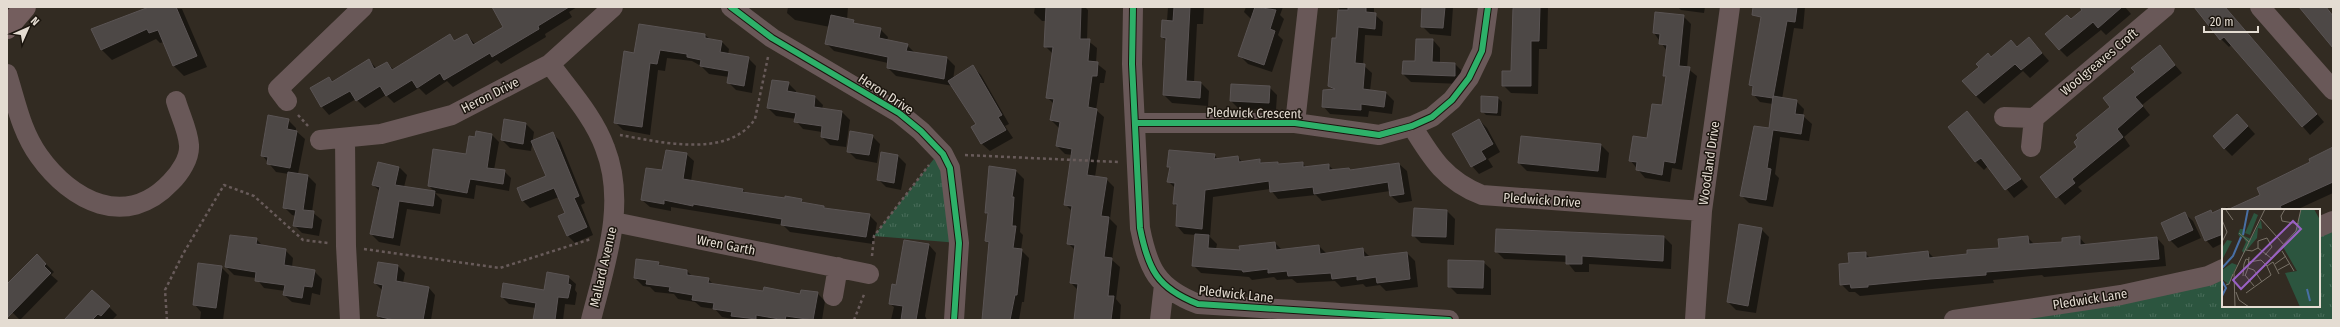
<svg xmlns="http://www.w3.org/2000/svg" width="2340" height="327" font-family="'Fira Sans Condensed',sans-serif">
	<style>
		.grass { fill: url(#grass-tufts) }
		.shadow { fill: #0007 }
		.building { fill: #4d4846; stroke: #5a5454 }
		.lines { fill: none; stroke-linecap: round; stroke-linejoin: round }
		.path { stroke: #685b5a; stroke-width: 2.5; stroke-dasharray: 3 3; stroke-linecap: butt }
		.minor { stroke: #695858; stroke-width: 20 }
		.major { stroke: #745e5e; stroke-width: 22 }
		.cycleway-casing { stroke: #1b150e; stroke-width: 8 }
		.cycleway { stroke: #2db169; stroke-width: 6 }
		.labels { text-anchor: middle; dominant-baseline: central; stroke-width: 3; stroke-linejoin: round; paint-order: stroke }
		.street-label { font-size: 13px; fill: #e4dcd2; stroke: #1b150e }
		.inset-river { fill: none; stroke: #486fa4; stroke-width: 2 }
		.inset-road { fill: none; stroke: #797268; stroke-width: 1 }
		.view { fill: #9a61c5; fill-opacity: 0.15; stroke: #9a61c5; stroke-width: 2 }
		.inset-edge { fill: none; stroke: #e4dcd2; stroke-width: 2 }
	</style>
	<defs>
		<pattern id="grass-tufts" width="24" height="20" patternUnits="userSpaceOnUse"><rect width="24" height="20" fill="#2c553f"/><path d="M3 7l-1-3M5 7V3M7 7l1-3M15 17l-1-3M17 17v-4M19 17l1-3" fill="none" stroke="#4a6d5a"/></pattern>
	</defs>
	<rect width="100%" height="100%" fill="#322b22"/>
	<path class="grass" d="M940,151l19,92 -85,-7z
		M2333,221v99h-379l269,-51v37h96v-79z"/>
	<path class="shadow" d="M150,7l32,2 25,58 -23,9 -10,-10 -10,-24 -4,1 -4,-4 -44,21 -11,-11z
		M493,7h84l-8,5 3,5 -27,17 1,3 -45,27 -4,-4 -44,27 -6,-6 -21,14 -7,-7 -25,15 -8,-8 -21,13 -9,-9 -27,16 -7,-8 -11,-19 18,-10 5,4 35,-22 7,8 11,-5 7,7 56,-34 6,6 11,-7 9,10 29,-18z
		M788,7h60l-1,13 10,5 23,4 8,8 -1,4 20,4 8,8 32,5 8,8 -2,14 20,-13 8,8 28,49 -4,2 8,12 -23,13 -8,-7 -9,-16 5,-3 -25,-39 -57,-10 -8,-8v-5l-54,-12 -8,-8 4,-16 -35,-7 -8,-7z
		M1035,7h50l3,3 -1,30 10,8 -1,15 10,8 -2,12h-4l-4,27 8,7 -9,60 11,2 8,8 -4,32 7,7 -5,34 8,7 -4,32 5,6 -1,15h-45l3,-30 -7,-7 4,-33 -7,-7 4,-32 -7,-7 7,-49 -7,-1 -8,-8 2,-18 -8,-8 3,-16 -7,-7 6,-43 -8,-8 1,-25h-4l-8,-8z
		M1168,7h36l-1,17h-6l-3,58 7,1 8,8 -1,15 -36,-3 -8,-8 3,-53 -5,-5 5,-16z
		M1246,7h37l-3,8 4,4 -6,16 5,5 -11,32 -24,-8 -8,-8 12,-36 -8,-8z
		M1339,7h35v7l9,8 -1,14 -17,-1 -2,30 9,8 -2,18 16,2 8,8 -2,13 -23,-3 -1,6 -38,-3 -7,-8 10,-16 -4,-4 8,-47z
		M1423,7h30l-2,29 -21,-2 -8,-8z
		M1511,7h37l-1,42h-8l-1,45 -27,-1 -8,-8 9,-13 2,-60z
		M1678,7h27l-1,6 -23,-3z
		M1763,7h42l-2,22 -9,-1 -12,71 14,2 8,8 -1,7 9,8 -3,17 -29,-4 -5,37 4,4 -6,29 -24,-4 -8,-8 29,-65 3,-26 -13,-2 -7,-8 1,-5 -4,-4z
		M2087,7h38l6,7 -25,21 -5,-5 -34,27 -8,-8 12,-29z
		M2203,7h22l99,115 -14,13 -78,-91 -3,3 -8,-8z
		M1683,16l8,8 -4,44 10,8 -15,94 -10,-2 -2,14 -25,-4 -15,-18 18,-21 15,-33 4,-28 -3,-3 3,-24 -13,-18z
		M705,35l5,4 11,2 8,8 -1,6 20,3 8,8 -4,27 -16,-3 -8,-8 1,-5 -20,-3 -8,-8 -9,-5 -25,-3 -2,13 -7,-1 -8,65 -27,-5 -8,-8 20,-68z
		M1433,40l7,8v15l15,1 8,8 -1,12 -51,-2 -8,-8 13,-12z
		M2011,41l7,6 18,-1 13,15 -19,17 -7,-7 -39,33 -8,-8 4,-29z
		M2159,47l23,26 -40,32 8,10 -26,22 6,9 -52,41 4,4 -17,14 -24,-28 38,-30 33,-40 24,-35z
		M788,83l8,8v3l19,3 8,8 -1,4 20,3 8,8 -4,27 -16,-2 -8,-8v-5l-19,-3 -7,-8v-2l-20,-3 -8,-8z
		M1269,87l8,8 -1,15 -37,-1 -8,-8z
		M1498,98l4,4 -1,14 -15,-1 -4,-4z
		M1967,113l61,74 -14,11 -26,-32 -4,4 -8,-8 -27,-35z
		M288,120l8,8v3l9,8 -7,35 10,2 8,8 -4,28 10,8 -3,16 -17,-3 -8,-8 2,-9 -4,-1 -8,-8 5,-33 -13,-2 -14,-17z
		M1479,120l8,8 13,24 -12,7 5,8 -14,7 -7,-8z
		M2245,123l10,11 -23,22 -8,-8z
		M526,124l8,8 -3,19 -21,-3 -8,-8z
		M477,133l15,2 7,7 -5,28 10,1 7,7 -2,13 -33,-6 -2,14 -39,-6 7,7 -2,14 -33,-5 -7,37 -21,-4 -8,-8 9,-43 -7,-6 26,-18 8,8 -3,12 31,5 -6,-6 38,-30z
		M552,133l8,8 25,62 -4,2 12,30 -18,8 -8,-8 -1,-21 -7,-17 -29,11 -7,-7 24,-24z
		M872,136l8,8 -3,19 -21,-4 -8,-8z
		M1601,145l8,8 -3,25 -79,-7 -8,-8z
		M2333,148v45l-37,17h-73v33l-10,5 -7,-8 4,-29 3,3 14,-7 3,3 31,-15 25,-18 -1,-3 27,-11z
		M686,154l8,7 -3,20 51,8 5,5 39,6h15l4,4 19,3 2,2 43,6 8,8 -4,21 -83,-12 -7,-7 -112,-18v4l-21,-4 -8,-7 21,-28z
		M1214,155l5,5 19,-3 5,6 16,-3 4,4 15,-1 2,2 22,-2 5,5 21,-3 6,5 15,-1 2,2 48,-7 8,7 5,30 -13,2 -8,-7 -1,-5 -68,10 -6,-6 -38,4 -8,-10 -57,8 -3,40 7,7 -1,5 25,2 34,-8 8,8 36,-5 8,8 35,-5 8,8 37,-4 8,8 3,26 -32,4 -6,-6 -14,2 -3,-3 -22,3 -6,-6 -38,2 -5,-4 -15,1 -3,-3 -22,3 -3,-3 -48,-4 -8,-8 3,-30 -12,-1 -7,-8 1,-19 -4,-3 2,-15 -8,-8 3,-12 -3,-3z
		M898,156l8,8 -5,26 -15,-3 -8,-8z
		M1016,171l8,8 -4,53 3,3 -2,15 8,8 -5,44h-2l-3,18h-36l7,-75 -4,-4 3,-25 -3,-3z
		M1415,210l32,1 8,8 -1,26 -33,-2 -8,-8z
		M2185,214l8,7 8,17 -23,10 -8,-8z
		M1761,229l8,8 -13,76 -20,-3 -8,-8z
		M1664,237l8,8 -1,24 -82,-5v8h-14l-8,-10 -63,-3 -8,-8z
		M2027,237l8,8 29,-2 15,-6 8,9 70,-8 7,8 2,20 -122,11 -2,-2 -49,5 1,3 -134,13 -5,-4h-6l-8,-8 9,-20 15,-11 6,6 57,-7 6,6 34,-3 32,-6z
		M256,239l8,8 21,3 8,8 -1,9 22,4 8,8 -2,16 -8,-2 -2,12 -18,-3 -8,-7 1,-4 -21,-3 -8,-10 -22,-3 -8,-8z
		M929,245l7,8 -11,63 2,4h-36l3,-13 -4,-3 7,-18z
		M37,255l17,17 -3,3 7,6 -38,39 -13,-13v-21z
		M1483,262l8,7v26l-34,-1 -8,-8z
		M658,263l5,4 24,4 6,6 15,2 6,6 50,8 37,2 16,-2 8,8 -3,19h-85l-15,-3 -7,-8 -14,-2 -6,-5 -17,-3 -4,-5 -19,-2 -5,-5 -7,-1 -8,-8z
		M398,266l7,7 -2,10 26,5 6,7 -4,25h-49l-4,-4 4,-26 -7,-7z
		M221,267l8,8 -6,45h-23l1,-8 -7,-8z
		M568,277l8,7 -1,6 2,3 -2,12 -10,-1 -2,16h-29l2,-12 -27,-4 -7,-7 43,-6z
		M109,307l8,8 -5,5h-46z"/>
	<path class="building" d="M149,7h27l21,49 -24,10 -15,-36 -9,3 -2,-4 -46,21 -10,-21z
		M492,7h77l-31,19 1,3 -47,28 -2,-4 -46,27 -4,-7 -23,15 -5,-8 -26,16 -6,-10 -24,15 -6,-10 -29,16 -11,-19 19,-11 3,5 37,-23 5,10 13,-7 5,8 58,-36 4,7 13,-7 6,11 30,-18z
		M1046,7h35l-1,32h10l-2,22 10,1 -1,14h-5l-4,31 9,2 -10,66 20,3 -6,38 8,1 -5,40 8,1 -4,38h6l-3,24h-37l4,-36 -8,-1 5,-38 -8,-1 5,-38 -8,-1 8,-56 -16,-3 4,-24 -10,-2 4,-21 -8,-1 7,-51h-9z
		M1174,7h16l-4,74 15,1 -1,16 -37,-3 3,-57 -5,-1 1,-17 11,1z
		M1255,7l21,3 -6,19 5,2 -11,34 -26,-9z
		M1348,7h18v5l10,1 -1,16 -17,-2 -3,36 10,1 -2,25 23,3 -2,15 -23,-3v6l-39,-3 1,-17 12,-1 -7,-3 4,-48h4l2,-28h10z
		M1422,7h23l-2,21 -22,-1z
		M1513,7h27l-1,34h-8v45h-29v-15h9z
		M1753,7h44l-2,15 -8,-1 -14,77 -21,-3 1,-9 -4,-1 12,-68 -9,-2z
		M2080,7h42l-24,21 -5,-6 -34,28 -14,-16 22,-19 4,4 11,-9z
		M2194,7h31l92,107 -15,13 -78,-90 -4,3z
		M2299,7h27l7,9v32z
		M1655,12l29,3 -5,51 11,1 -15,96 -11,-2 -2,14 -26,-5 1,-8 -8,-1 4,-25 14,2 5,-34 10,1 4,-29h-3l4,-31 -8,-1 1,-10 -7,-1z
		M831,15l23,5 -1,3 28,5 -2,10 29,6 -2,7 41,6 -3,22 -57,-11 1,-11 -63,-13z
		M639,24l66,10v4l17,3 -2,11 29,5 -5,29 -17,-3 2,-12 -29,-5 1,-6 -14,-3v-3l-27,-4 -3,14 -7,-1 -8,64 -28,-4 10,-72 10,2z
		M2029,37l13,16 -21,17 -6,-6 -39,32 -14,-15 17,-14 -3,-3 12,-11 3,4 20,-17 6,7z
		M1416,39h17l-1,23 23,1v13l-53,-2 1,-13h12z
		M2160,45l15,20 -40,32 8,9 -26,23 6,8 -51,42 3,4 -19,15 -16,-21 37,-30 -3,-5 4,-4 -2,-3 34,-28 -7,-9 32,-26 -4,-4z
		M973,65l29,50 -4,2 8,13 -25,14 -10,-17 5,-3 -28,-43z
		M772,80l17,2 -2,9 28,5 -1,11 28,4 -4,29 -17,-3 1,-11 -28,-4 2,-9 -29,-5z
		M1231,84l39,2 -1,17 -39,-2z
		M1481,96l17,1 -1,16 -16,-1z
		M1773,96l24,4 -2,14 9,1 -3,19 -28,-4 -6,38 4,1 -5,31 -26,-4 14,-70 15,2z
		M1967,111l54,68 -16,11 -24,-32 -6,4 -27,-35z
		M2237,114l11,12 -24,23 -11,-13z
		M268,115l21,4 -2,10 10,2 -7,37 -23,-4 1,-7 -7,-1z
		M504,119l22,4 -3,21 -22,-4z
		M1479,119l14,25 -12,7 5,8 -15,8 -19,-33z
		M476,131l16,3 -5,34 18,2 -2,14 -33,-5 -3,14 -39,-7 5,-37 33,5 3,-18 6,1z
		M850,131l23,4 -4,20 -22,-3z
		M553,132l26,64 -5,2 13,29 -20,9 -9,-20 7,-3 -11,-25 -32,13 -5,-13 29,-12 -15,-35z
		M1521,136l80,8 -3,27 -80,-8z
		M2333,147v35l-53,24 2,4h-55l33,-15 -3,-7 53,-26 -1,-3z
		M666,150l21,3 -4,26 60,10 -1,3 43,6v-2l17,3 -1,3 23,4v2l46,6 -4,23 -85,-12 1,-6 -89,-15v2l-29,-6v4l-23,-4 5,-32 16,2z
		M1169,150l46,4 -1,5 24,-3 1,6 21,-3v4l18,-1v2l25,-2v5l26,-3v6l20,-2 1,2 49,-7 5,31 -14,2 -2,-14 -74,12 -1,-7 -43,5 -1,-11 -64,9 -3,39 -26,-3 1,-22h-4l2,-21 -8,-1 3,-15h-3z
		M881,152l17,3 -4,28 -17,-3z
		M378,162l21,5 -4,18 40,6 -2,15 -34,-5 -6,37 -23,-4 10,-47 -8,-2z
		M989,166l27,4 -4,27h2l-2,29h4l-3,22 9,1 -5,46h-2l-5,25h-28l7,-78 -4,-1 3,-28h-3z
		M288,172l20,3 -5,35 11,1 -2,17 -19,-2 3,-16 -13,-2z
		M1414,208l33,2 -1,27 -34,-1z
		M2223,208v26l-18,7 -10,-24 16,-7 1,3z
		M2185,212l8,18 -24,11 -8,-18z
		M1739,224l23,4 -14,78 -21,-4z
		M1496,229l168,7 -1,25 -81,-5v8h-16v-9l-71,-3z
		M1195,234l14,1 -1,13 32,2 -1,-4 36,-4 1,8 43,-5 1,9 43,-6 1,9 43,-5 3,27 -33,4 -1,-6 -19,3v-4l-25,3 -1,-6 -43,3 -1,-5 -19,2v-4l-25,3 -1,-2 -50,-4z
		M230,235l27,3 -1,6 30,5 -2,16 31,5 -3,17 -8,-1 -2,12 -19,-3 2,-10 -30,-4 1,-9 -31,-5z
		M2028,236l1,8 33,-2v-4l18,-2v9l77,-8 2,22 -173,13v3l-56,4 -62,6v2l-17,1 -1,-4 -10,1 -1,-21 10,-1 -1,-10 18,-1v6l62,-7 1,7 38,-4v-4l32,-2 -1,-9z
		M904,240l25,4 -13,76h-15l2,-14 -14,-2 3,-20 4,1z
		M37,254l9,10 -2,2 7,7 -44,45v-34z
		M636,259l23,3 -1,3 29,5v5l22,3 -1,5 55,8 1,-4 36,7 1,-4 17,2 -5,28 -27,-4 -1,4 -29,-5v4l-25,-3 1,-4 -19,-3 1,-6 -22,-3 1,-5 -24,-4 1,-4 -24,-3 1,-4 -13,-2z
		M1448,260l36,1 -1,27 -35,-1z
		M378,262l20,3 -2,16 33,6 -6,33h-29l-17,-4 6,-31 -9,-2z
		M198,263l24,3 -6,42 -23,-3z
		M547,272l22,4 -1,8 3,1 -3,13 -10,-1 -3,23h-22l3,-17 -35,-6 2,-14 41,7z
		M92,290l18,16 -9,10 -3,-2 -6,6h-28z"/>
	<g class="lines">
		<path class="path" d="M298,115l10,11
			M620,135c40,7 108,24 135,-16l13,-62
			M965,155l153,7
			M364,249l136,19 91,-29
			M872,256l2,-20 55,-71
			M167,320l-2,-30 18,-36 41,-69 30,11 49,44 25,3
			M854,320l11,-28"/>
		<path class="minor" d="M731,7l41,31 127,75 22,18 22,23 7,14 9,75 -5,77
			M1133,7l-1,57 8,164c8,41 17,60 58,76l251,16
			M2260,7l73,83
			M550,64c19,26 44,53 55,84 22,56 0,116 -14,172
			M7,74c9,28 14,57 32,82 32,45 87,74 132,26 9,-9 19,-24 18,-37 -1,-15 -9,-30 -13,-44
			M287,101l-9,-12 85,-82
			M2004,117l30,1 -3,29
			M2034,118l131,-111
			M1135,123h160l84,12 33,-9 20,-9 20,-17 17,-22 13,-27 6,-44
			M1295,123l13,-116
			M1412,126c20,33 34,55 70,69l220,16
			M345,138l1,108 4,74
			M320,140l61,-6 71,-19 98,-51 63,-57
			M614,222l255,52
			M2319,227l14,-6
			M833,296l5,-29
			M1160,320l4,-35
			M1695,320l7,-109 28,-204
			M1954,320l167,-25 87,-19 15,-7"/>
		<path class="major" d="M7,28l18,-21"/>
		<defs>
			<path id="cycleway" d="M731,7l41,31 127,75 22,18 22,23 7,14 9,75 -5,77
				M1133,7l-1,57 8,164c8,41 17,60 58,76l251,16
				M1135,123h160l84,12 33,-9 20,-9 20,-17 17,-22 13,-27 6,-44"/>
		</defs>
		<use href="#cycleway" class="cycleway-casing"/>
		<use href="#cycleway" class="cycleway"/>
	</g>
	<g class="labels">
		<g class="street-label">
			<text transform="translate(2099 62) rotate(-40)">Woolgreaves Croft</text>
			<text transform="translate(886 94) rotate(33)">Heron Drive</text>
			<text transform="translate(490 95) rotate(-27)">Heron Drive</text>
			<text transform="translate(1254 113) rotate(1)">Pledwick Crescent</text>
			<text transform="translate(1709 163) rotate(-82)">Woodland Drive</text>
			<text transform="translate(1542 200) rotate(4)">Pledwick Drive</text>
			<text transform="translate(726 245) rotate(11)">Wren Garth</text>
			<text transform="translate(603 267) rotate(-77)">Mallard Avenue</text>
			<text transform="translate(1236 294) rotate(6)">Pledwick Lane</text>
			<text transform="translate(2090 299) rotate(-9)">Pledwick Lane</text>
		</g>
	</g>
	<g transform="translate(2222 209)">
		<rect width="98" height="98" fill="#322b22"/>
		<path d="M79,0h13l6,11v87h-20l-15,-34 12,-2 -14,-24 13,-16z" fill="#2c553f"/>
		<path d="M39,11l1,9 -4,-1 -1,10 -13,15 -2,-2 4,-9 -3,-5 -4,4 1,-4 -2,-3 2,-5h5l-1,7 7,3zM5,31l5,1 -10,19v-12z" fill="#2c553f"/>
		<path d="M10,54l5,2 -8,19 -3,1 1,-2 -5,-4v-9z" fill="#2c553f"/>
		<path d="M32,4l4,2 -8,20 -5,-2z" fill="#2c553f"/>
		<path class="inset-river" d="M21,26l5,-26M0,59l11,-12 8,-19M0,72l4,7 -4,8M85,80l3,12"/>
		<path class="inset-road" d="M63,0l-4,7 1,5 17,3M4,1l7,10M39,10l24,27M0,11l5,12 -5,10M17,24l10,9M36,39v-7l9,-3 5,9 -7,8M24,41l6,1 6,-3 13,10 25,-27 5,-22M60,42l12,20M27,53l12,-2 6,6M51,53l6,12M53,55l11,-8M26,59l6,2 8,12M56,61l11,-6M23,66l9,11M21,67l1,-12 2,-5 3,1M23,67l3,-8 1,-11M4,76l3,-1 4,-10M14,83l3,8 10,7M24,84l25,-18 -4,-9 6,-4M13,98l-1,-34 31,-64"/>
		<path class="view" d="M71,12l8,8 -60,60 -8,-9z"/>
		<rect width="98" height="98" class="inset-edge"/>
	</g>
	<rect width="2340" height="327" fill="none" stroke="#e4dcd2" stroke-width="16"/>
	<g transform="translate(28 28) rotate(45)" stroke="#1b150e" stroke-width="3" paint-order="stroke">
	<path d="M0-3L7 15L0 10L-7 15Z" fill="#e4dcd2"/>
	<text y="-6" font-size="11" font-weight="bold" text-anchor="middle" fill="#e4dcd2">N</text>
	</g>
	<path d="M2204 26v6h54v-6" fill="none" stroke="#e4dcd2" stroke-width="2"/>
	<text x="2210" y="26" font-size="12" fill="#e4dcd2" stroke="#1b150e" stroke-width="3" paint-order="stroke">20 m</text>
</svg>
